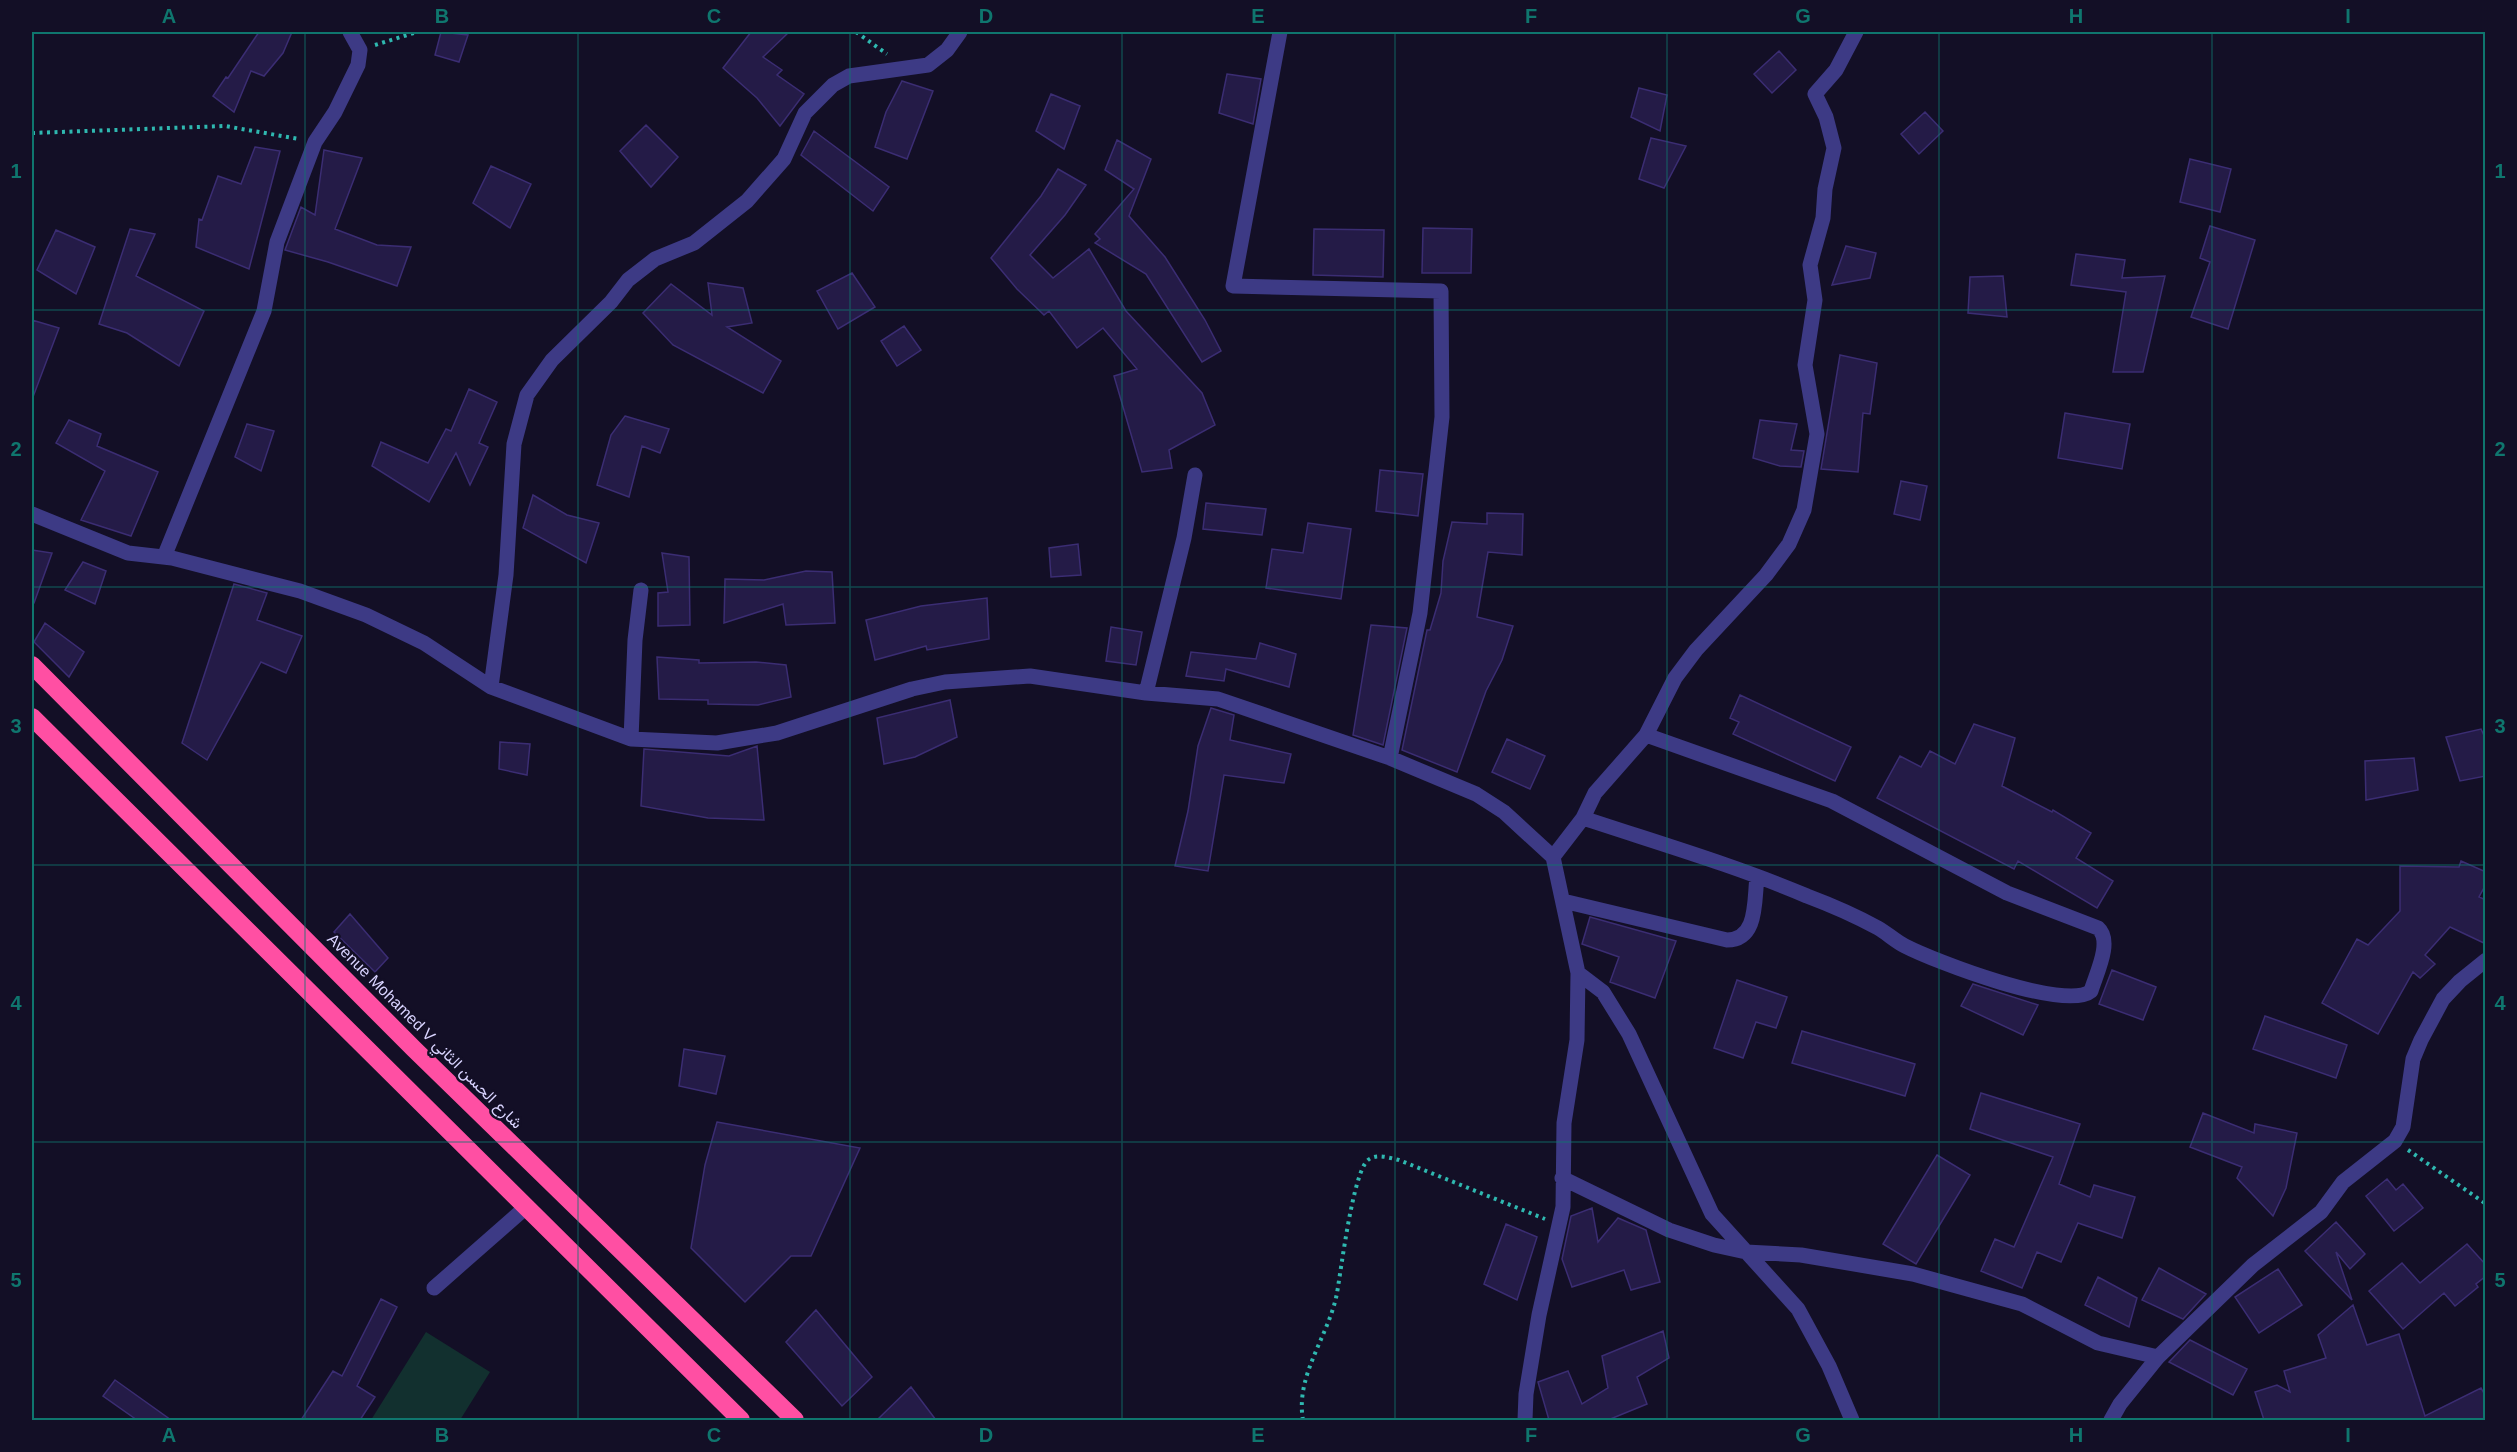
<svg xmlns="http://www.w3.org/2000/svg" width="2517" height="1452" font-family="Helvetica,Vazirmatn,sans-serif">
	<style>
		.green { fill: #12302f }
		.building { fill: #241b47; stroke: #3b2d73; stroke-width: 1.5 }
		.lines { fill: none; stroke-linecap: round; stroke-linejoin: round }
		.path { stroke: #2fb8b0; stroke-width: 4; stroke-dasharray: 3 4.5; stroke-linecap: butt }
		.minor { stroke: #3d3a85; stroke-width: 15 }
		.highway { stroke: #ff4fa3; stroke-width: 18 }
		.grid { fill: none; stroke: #0f766e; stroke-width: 1.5; stroke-opacity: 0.55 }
		.labels { text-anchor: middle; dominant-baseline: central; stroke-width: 5; stroke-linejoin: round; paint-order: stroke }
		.street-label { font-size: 16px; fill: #d9d4ff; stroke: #130f26 }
		.neatline { fill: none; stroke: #0f766e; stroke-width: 2 }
		.grid-label { font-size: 20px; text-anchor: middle; font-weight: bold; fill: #0f766e }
	</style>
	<rect width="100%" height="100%" fill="#130f26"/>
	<path class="green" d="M426,1332l64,40 -30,48h-89z"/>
	<path class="building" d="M259,32h33l-9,21 -19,23 -13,-5 -17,41 -21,-16 13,-19 2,1z
		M441,32l27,3 -9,27 -24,-7z
		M751,32h38l-26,25 19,13 -5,5 27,19 -24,32 -23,-28 -34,-30z
		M1779,51l17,19 -24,23 -18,-19z
		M1227,74l34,5 -8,45 -34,-11z
		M902,81l31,10 -26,68 -32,-12 11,-35z
		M1639,88l28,7 -7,36 -29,-14z
		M1051,94l29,12 -16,43 -28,-18z
		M1925,112l18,19 -24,23 -18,-20z
		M646,125l32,32 -27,30 -31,-36z
		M814,131l75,56 -16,24 -72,-56z
		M1651,138l35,8 -22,42 -25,-9z
		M1117,140l34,19 -22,57 36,41 40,63 16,31 -19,11 -56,-88 -51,-31 5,-4 -5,-5 39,-45 -29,-19z
		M255,147l25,4 -31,118 -53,-22 3,-28 3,1 16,-44 23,8z
		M324,150l38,8 -27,71 42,16 34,2 -14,39 -69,-24 -43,-12 16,-43 14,8z
		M2190,159l41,10 -11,43 -40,-10z
		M491,166l40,18 -21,44 -37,-25z
		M1058,169l28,16 -21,30 -35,40 23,23 36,-29 37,62 76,82 13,32 -46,25 3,18 -30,4 -28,-96 23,-7 -34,-41 -26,20 -28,-37 -5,4 -27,-26 -26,-31 50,-62z
		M2210,226l45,14 -27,89 -37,-12 19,-55 -10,-4z
		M1423,228l49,1 -1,44h-49z
		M130,229l25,5 -19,42 68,35 -25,55 -52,-33 -28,-9z
		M1314,229l70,1 -1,47 -70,-2z
		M56,230l39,17 -19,47 -39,-24z
		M1846,246l30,7 -6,25 -38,7z
		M2076,254l49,6 -3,18 43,-2 -22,96h-30l13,-80 -55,-7z
		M852,273l23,34 -37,22 -21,-38z
		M2003,276l4,41 -39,-4 2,-36z
		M708,283l35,5 9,35 -25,4 54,34 -18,32 -90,-48 -30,-32 28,-29 41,31z
		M32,320l27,8 -26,69 -1,-1z
		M904,326l17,24 -24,16 -16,-25z
		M1840,355l37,8 -7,51 -7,-1 -5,59 -37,-3z
		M469,389l28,13 -18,41 9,4 -18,38 -14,-32 -27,49 -57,-36 9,-24 47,21 18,-34 5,2z
		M2065,413l65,11 -8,45 -64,-11z
		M625,416l44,13 -9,24 -18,-7 -13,51 -32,-12 14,-50z
		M69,420l32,14 -4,12 61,26 -27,64 -50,-16 24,-49 -49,-28z
		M1760,420l37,4 -6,26 13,1 -3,16 -21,-1 -27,-8z
		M247,424l27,7 -13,40 -26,-14z
		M1380,470l43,4 -5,42 -42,-5z
		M1901,481l26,5 -7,34 -26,-6z
		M533,495l34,20 32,8 -13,40 -63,-35z
		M1206,503l60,6 -4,26 -59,-6z
		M1487,513l36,1 -1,41 -34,-3 -11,65 36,9 -11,34 -16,31 -29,81 -55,-22 25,-120h3l11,-37 2,-32 9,-39 35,2z
		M1308,523l43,6 -10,70 -75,-11 6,-39 31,4z
		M1078,544l3,31 -30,2 -2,-29z
		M32,550l20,3 -18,50h-2z
		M662,553l27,4 1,68 -32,1v-33l10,-1z
		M83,562l23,9 -11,33 -30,-14z
		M806,571l26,1 3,51 -49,2 -3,-21 -59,19 1,-44 39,1z
		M234,584l33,9 -10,27 45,16 -16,37 -25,-11 -54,98 -25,-17z
		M987,598l2,41 -62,11 -1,-4 -51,14 -9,-40 55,-14z
		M45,623l39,29 -15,25 -35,-35z
		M1371,625l36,3 -24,117 -30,-10z
		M1111,627l31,5 -6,33 -30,-4z
		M1260,643l36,11 -7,33 -63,-18 -2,12 -38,-5 5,-24 65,7z
		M657,657l42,3v3l57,-1 30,3 5,32 -33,8 -50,-1v-4l-49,-1z
		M1740,695l111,52 -16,34 -102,-47 6,-12 -9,-4z
		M950,700l7,37 -42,20 -31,7 -7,-46z
		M1211,708l23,7 -4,25 61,14 -7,29 -60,-8 -16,96 -33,-5 13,-55 10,-65z
		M1974,724l41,14 -13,48 50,26 1,-2 38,23 -15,25 37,23 -16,27 -79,-47 -4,8 -137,-71 23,-42 21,11 9,-16 25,13z
		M2481,729l5,11v36l-26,5 -14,-44z
		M1507,739l38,17 -15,33 -38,-17z
		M500,742l30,2 -3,31 -28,-6z
		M757,746l7,74 -56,-2 -67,-12 3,-57 85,7z
		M2414,758l4,32 -52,10 -1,-39z
		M2461,861l25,11v12l-7,13 7,3v44l-36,-17 -25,28 10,9 -15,14 -7,-6 -35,62 -56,-31 35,-64 11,6 32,-34v-45l59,1z
		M350,914l38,44 -13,14 -41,-40z
		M1590,917l86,24 -21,57 -45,-16 9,-25 -37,-13z
		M2112,970l44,17 -13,33 -44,-16z
		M1737,980l50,17 -11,31 -20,-6 -13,36 -29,-10z
		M1973,984l65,21 -15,30 -62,-29z
		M2265,1016l82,29 -11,33 -83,-29z
		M1802,1031l113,33 -10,32 -113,-33z
		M684,1049l41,7 -9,38 -37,-8z
		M1981,1093l99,31 -21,60 31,13 4,-12 41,12 -13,41 -44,-15 -17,39 -24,-10 -15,36 -41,-17 14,-32 19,8 39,-90 -83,-28z
		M2203,1113l51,20 1,-9 42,9 -11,55 -13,28 -36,-38 5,-11 -52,-20z
		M717,1122l143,26 -49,108h-20l-46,46 -54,-54 14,-83z
		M1937,1155l33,20 -54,89 -33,-20z
		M2387,1179l9,11 7,-6 20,24 -29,23 -28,-35z
		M1592,1208l6,34 20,-24 28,12 14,52 -29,8 -7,-20 -52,17 -10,-28 9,-43z
		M2336,1222l29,32 -15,15 -14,-17 16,48 -47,-49z
		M1506,1224l31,13 -20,63 -33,-16z
		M2467,1244l19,21v11l-10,8 2,3 -23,19 -11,-13 -41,36 -34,-38 33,-28 18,20z
		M2159,1268l47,26 -23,25 -41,-19z
		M2278,1269l24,36 -43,28 -24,-36z
		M2098,1277l39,21 -8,29 -44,-22z
		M381,1299l16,8 -40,79 18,11 -15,23h-59l32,-49 9,5z
		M2353,1305l14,40 32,-11 26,82 56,-28 5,9v23h-222l-9,-28 22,-7 13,7 -6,-21 42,-13 -8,-23z
		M816,1310l56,67 -30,29 -56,-64z
		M1663,1331l6,27 -32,19 10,27 -39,16h-59l-11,-38 30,-11 14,33 26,-16 -6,-32z
		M2190,1340l57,29 -14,26 -64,-33z
		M115,1380l56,40h-34l-34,-24z
		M911,1387l25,33h-59z"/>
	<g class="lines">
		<path class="path" d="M856,32l31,22
			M375,45l42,-13
			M32,133l193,-7 74,13
			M2408,1150l78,54
			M1303,1420c-8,-45 26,-84 34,-127 4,-22 16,-121 31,-133 9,-7 21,-2 31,0l146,59"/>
		<path class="minor" d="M1280,32l-47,254 208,5 1,126 -22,196 -30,145
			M32,514l96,39 44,5 128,33 66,24 58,28 67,44 140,52 86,4 60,-10 135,-44 33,-7 85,-6 116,17 72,6 172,59 86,36 28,18 49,45 25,116 -1,67 -13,83 -1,84 -24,108 -13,79 -1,26
			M164,557l100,-246 13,-69 38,-100 20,-30 23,-47 2,-15 -10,-18
			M491,687l15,-112 8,-131 13,-49 25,-35 59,-58 17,-22 27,-21 39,-16 53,-42 37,-42 21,-46 28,-28 16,-9 79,-11 19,-15 13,-18
			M1146,693l38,-155 11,-63
			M631,739l4,-99 6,-50
			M1583,818c75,25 151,47 224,78 24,9 49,20 71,32 9,5 17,13 27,18 29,15 161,66 186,45 5,-17 22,-50 7,-63l-91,-35 -175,-92 -186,-66
			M1553,857l30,-39 12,-25 51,-58 29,-57 21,-28 70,-75 23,-31 15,-34 13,-76 -12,-69 10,-65 -5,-35 13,-47 2,-29 9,-41 -8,-31 -11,-23 21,-24 20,-38
			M1563,901l164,39c31,0 27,-39 30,-63
			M1578,973l25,19 26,42 83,180 86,95 31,57 23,54
			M1562,1178l107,52 45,15 32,7 55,3 112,19 109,30 76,39 60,14
			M434,1288l91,-80
			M2111,1420l9,-16 38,-47 95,-92 68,-53 22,-30 52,-41 8,-14 10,-68 8,-19 22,-41 17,-18 26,-21"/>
		<path class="highway" d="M32,665l382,384 381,371
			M32,717l709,703"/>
	</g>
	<path class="grid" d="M305,32v1388M578,32v1388M850,32v1388M1122,32v1388M1395,32v1388M1667,32v1388M1939,32v1388M2212,32v1388M32,310h2454M32,587h2454M32,865h2454M32,1142h2454"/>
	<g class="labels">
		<g class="street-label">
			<text transform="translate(425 1031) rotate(45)">Avenue Mohamed V شارع الحسن الثاني</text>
		</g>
	</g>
	<rect width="2517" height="1452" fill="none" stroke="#130f26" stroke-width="66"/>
	<rect x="33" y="33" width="2451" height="1386" class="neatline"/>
	<g class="grid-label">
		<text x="169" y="23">A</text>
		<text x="442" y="23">B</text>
		<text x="714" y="23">C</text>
		<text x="986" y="23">D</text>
		<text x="1258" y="23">E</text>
		<text x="1531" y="23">F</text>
		<text x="1803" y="23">G</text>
		<text x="2076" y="23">H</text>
		<text x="2348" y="23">I</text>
		<text x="16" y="178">1</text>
		<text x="2500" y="178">1</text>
		<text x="16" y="456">2</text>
		<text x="2500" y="456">2</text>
		<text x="16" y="733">3</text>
		<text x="2500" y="733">3</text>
		<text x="16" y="1010">4</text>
		<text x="2500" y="1010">4</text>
		<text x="16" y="1287">5</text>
		<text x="2500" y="1287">5</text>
		<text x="169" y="1442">A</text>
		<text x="442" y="1442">B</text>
		<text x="714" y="1442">C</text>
		<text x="986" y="1442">D</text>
		<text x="1258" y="1442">E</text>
		<text x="1531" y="1442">F</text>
		<text x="1803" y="1442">G</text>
		<text x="2076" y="1442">H</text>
		<text x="2348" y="1442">I</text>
	</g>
</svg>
